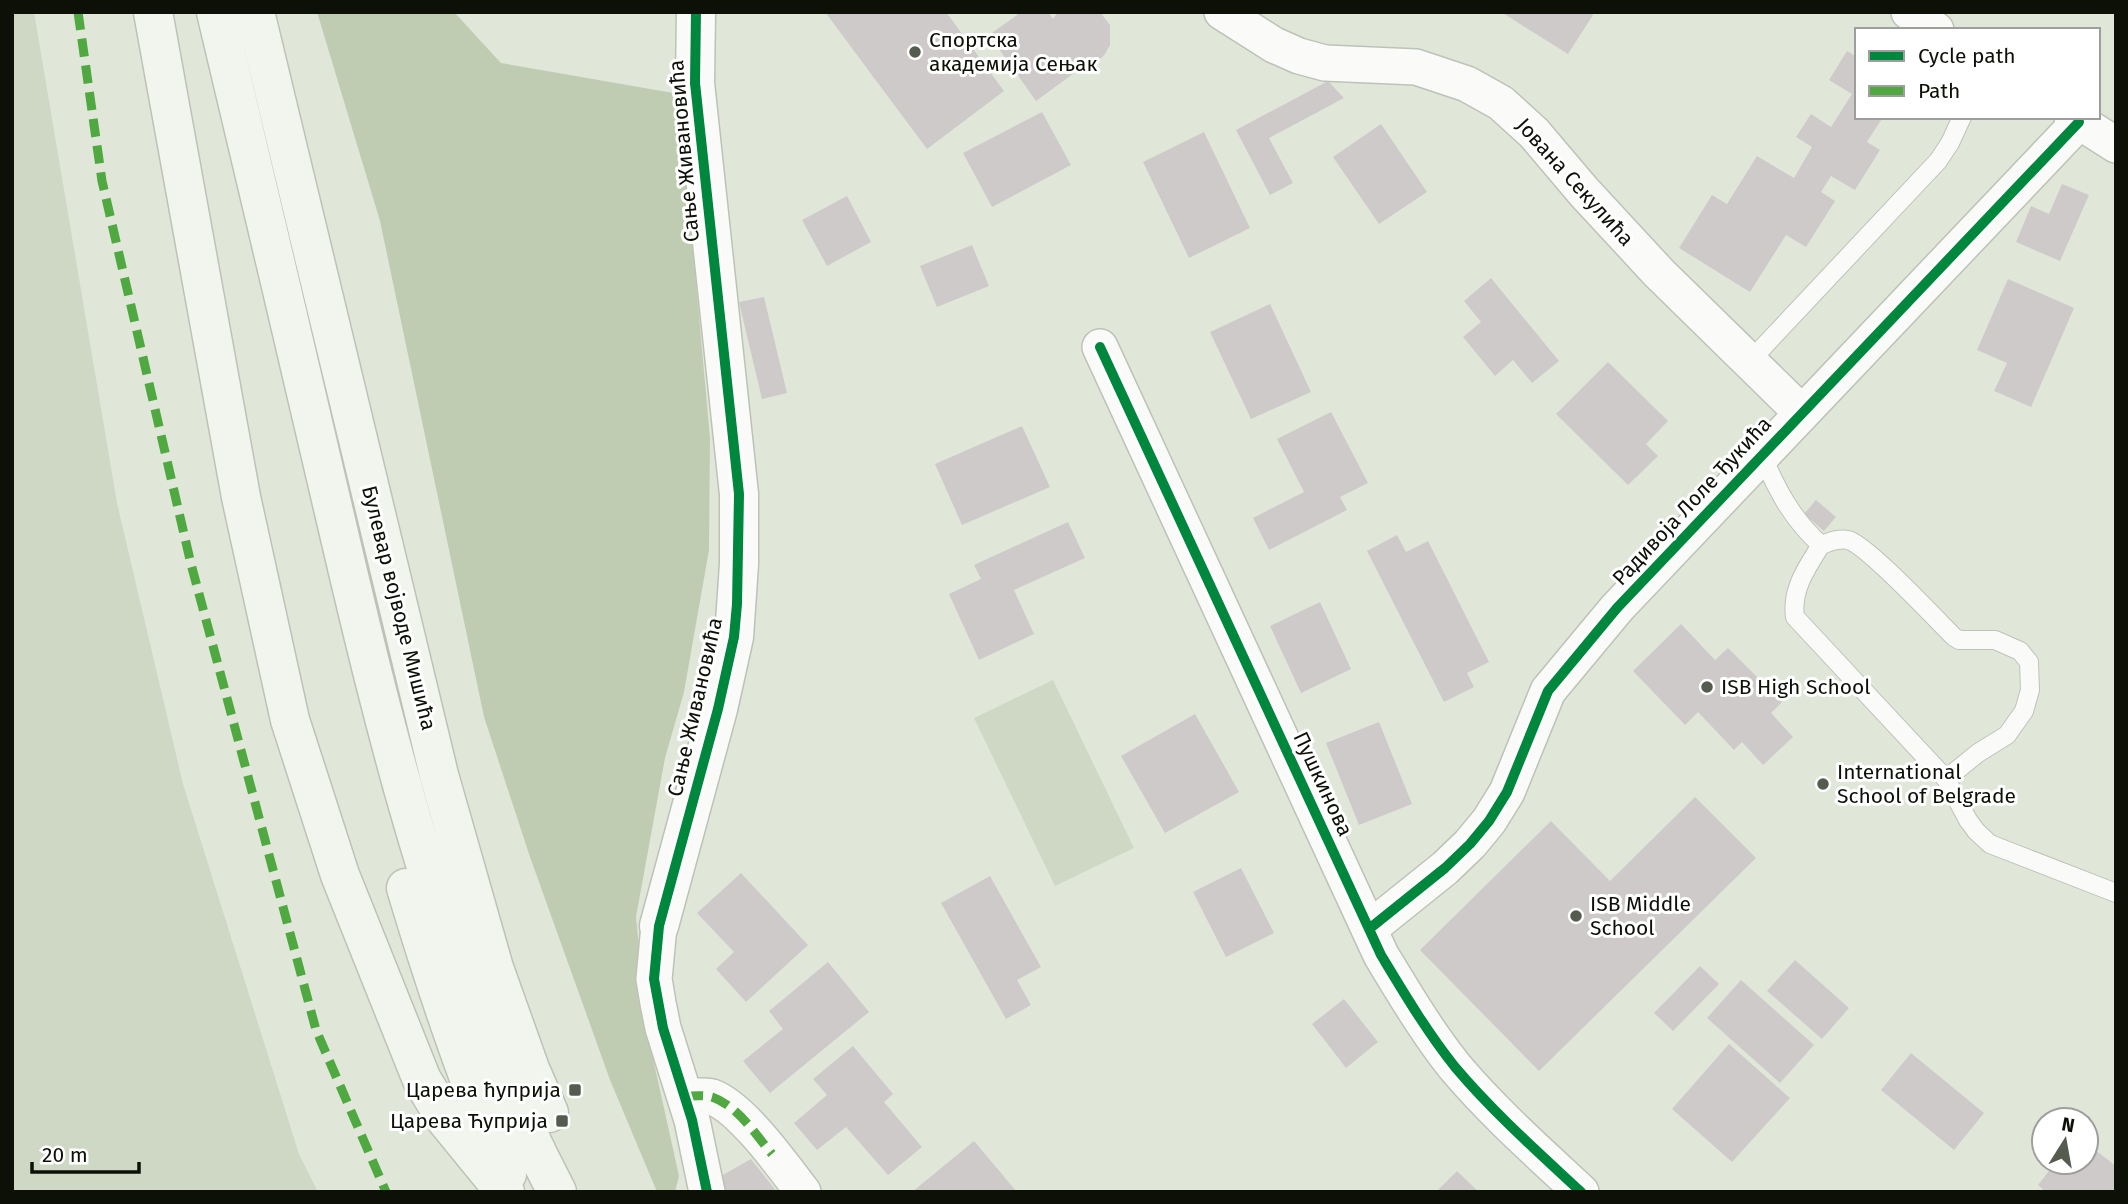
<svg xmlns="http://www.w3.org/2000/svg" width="2128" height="1204" font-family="'Fira Sans',sans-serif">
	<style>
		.green { fill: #ced8c5 }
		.forest { fill: #c0ccb2 }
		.building { fill: #cecaca }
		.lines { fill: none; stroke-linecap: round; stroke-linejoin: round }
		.service-casing { stroke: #bdc2b7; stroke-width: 20 }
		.minor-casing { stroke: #bdc2b7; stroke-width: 38 }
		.tertiary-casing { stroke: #bdc2b7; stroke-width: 41 }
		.secondary-casing { stroke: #bdc2b7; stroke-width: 41 }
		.service { stroke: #fafbf9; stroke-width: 18 }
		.minor { stroke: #fafbf9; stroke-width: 35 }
		.tertiary { stroke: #fafbf9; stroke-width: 38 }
		.secondary { stroke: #f2f5ee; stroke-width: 38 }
		.quiet { stroke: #50a841; stroke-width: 9; stroke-dasharray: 18 9; stroke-linecap: butt }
		.cycleway-casing { stroke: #fff; stroke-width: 15 }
		.cycleway { stroke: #00873e; stroke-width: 10 }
		.poi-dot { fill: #565b50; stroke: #fff; stroke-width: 2.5 }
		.labels { text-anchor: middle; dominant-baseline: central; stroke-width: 6; stroke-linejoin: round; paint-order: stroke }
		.poi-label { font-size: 21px; fill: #0c1007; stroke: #fff; text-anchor: start }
		.street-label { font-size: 21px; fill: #0c1007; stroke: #fff }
	</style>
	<rect width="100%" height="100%" fill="#e0e7d9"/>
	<path class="green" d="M12,12h22l83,491 66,281 116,370 19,38h-306z
		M1053,680l81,168 -79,38 -81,-168z"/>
	<path class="forest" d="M317,12h137l47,51 178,31 31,344 -1,112 -25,142 -19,66 -29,159 8,81 10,65 25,113 -4,16h-18l-47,-112 -80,-223 -46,-140 -104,-496z"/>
	<path class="building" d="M825,12h121l58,79 -77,58z
		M1021,12h27l5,7 5,-7h42l10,13v20l-5,9 -7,7 -13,4 -49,36 -47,-66z
		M1501,12h88l4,3 -25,39z
		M1847,51l10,6v60h26l-16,25 13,8 -25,40 -24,-14 -10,16 14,9 -29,46 -20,-12 -36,57 -71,-44 33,-53 15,9 30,-48 37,22 18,-31 -16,-10 15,-23 20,13 21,-33 -23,-14z
		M1328,81l16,17 -75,40 24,45 -23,12 -34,-65z
		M1042,112l29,53 -79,42 -29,-54z
		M1381,124l46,68 -48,32 -46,-67z
		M1204,132l46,96 -61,30 -46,-96z
		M2062,184l27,11 -29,66 -44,-19 15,-36 18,8z
		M847,196l24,46 -44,24 -25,-46z
		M972,245l17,41 -52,21 -17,-41z
		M1491,278l68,83 -27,22 -19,-23 -18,16 -32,-39 18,-15 -17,-21z
		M2008,279l66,29 -43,99 -37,-16 13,-28 -30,-13z
		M764,297l23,96 -25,6 -23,-97z
		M1270,304l41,88 -60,27 -41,-87z
		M1608,362l60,59 -22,23 12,12 -30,29 -72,-71z
		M1331,412l37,71 -28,14 7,13 -78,40 -16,-32 51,-26 -27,-53z
		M1022,426l28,61 -88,38 -27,-61z
		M1816,500l20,17 -12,14 -20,-17z
		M1068,522l17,36 -71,32 20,44 -55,26 -30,-66 32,-15 -7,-14z
		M1397,535l9,17 22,-11 61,121 -22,11 7,14 -30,15 -77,-151z
		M1320,602l31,67 -50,24 -31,-67z
		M1681,624l34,36 13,-12 54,54 -11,11 22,24 -30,28 -21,-23 -8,8 -36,-38 -13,13 -52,-54z
		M1195,714l44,78 -74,41 -44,-77z
		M1379,722l33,82 -53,21 -33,-82z
		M1695,797l61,61 -217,213 -119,-121 131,-129 59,60z
		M1241,868l33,65 -48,24 -33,-65z
		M741,873l67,72 -62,57 -30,-33 18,-17 -37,-39z
		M990,876l51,91 -24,13 14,25 -25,14 -65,-116z
		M1795,960l54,48 -27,31 -55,-48z
		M828,962l41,50 -99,81 -27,-32 40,-32 -14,-18z
		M1700,966l19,18 -46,47 -19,-18z
		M1741,980l73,65 -34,38 -73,-65z
		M1344,999l34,43 -32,26 -34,-44z
		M1729,1044l61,54 -58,64 -60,-53z
		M853,1046l40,48 -9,8 38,45 -34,28 -42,-48 -29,23 -23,-27 33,-28 -14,-16z
		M1911,1053l73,60 -30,37 -73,-60z
		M974,1141l43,51h-105z
		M2086,1143l30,23v26h-70l-8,-7 18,-23h30z
		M751,1159l26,33h-53l-3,-16z
		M1457,1171l22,21h-43z"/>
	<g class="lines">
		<defs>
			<path id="service" d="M1750,361l188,-200 12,-18 12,-26
				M1762,455c15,35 30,64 59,90 -14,22 -30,45 -26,72l151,162 22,41 8,11 14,13 126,49
				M1821,545c9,-3 17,-7 27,-5 19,5 88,79 106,97l5,3h36l25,11 9,11 1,28 -6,21 -17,24 -29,18 -32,26"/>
			<path id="minor" d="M1222,12l52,33 25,11 26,7 91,4 51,17 34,19 33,30 50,59 75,81 143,140
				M1909,12l27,18
				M2072,117l44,28
				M1100,347l281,608c23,38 46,77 74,112 38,45 83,85 126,125
				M659,926l-5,53 4,24 5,25 29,92 15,72
				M1369,929l76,-61 25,-24 19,-23 18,-29 41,-101 69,-83 462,-486
				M685,1096c8,0 19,-1 27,1 30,11 71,69 91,95"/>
			<path id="tertiary" d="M659,926l59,-217 16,-72 5,-73v-70l-44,-411 1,-71"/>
			<path id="secondary" d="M153,12l88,485 49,223 50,155 82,205 25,41 58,71
				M216,12c40,167 79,333 118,500 54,232 111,467 223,680
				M255,12l184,763 55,193 36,101 19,44
				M406,888c29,97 61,192 101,286"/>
		</defs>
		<use href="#service" class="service-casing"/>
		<use href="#minor" class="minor-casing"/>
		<use href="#tertiary" class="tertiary-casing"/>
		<use href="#secondary" class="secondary-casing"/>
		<use href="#service" class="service"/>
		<use href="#minor" class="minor"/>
		<use href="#tertiary" class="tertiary"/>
		<use href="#secondary" class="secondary"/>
		<path class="quiet" d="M78,12l24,169 89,383 125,466 70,162
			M685,1096c8,0 19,-1 27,1 26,9 43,37 60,57"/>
		<defs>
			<path id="cycleway" d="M696,12l-1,71 44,411 -2,110 -3,33 -16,72 -59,217 -5,53 9,49 29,92 15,72
				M1100,347l281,608c23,38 46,77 74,112 38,45 83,85 126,125
				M1369,929l76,-61 25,-24 19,-23 18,-29 41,-101 69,-83 462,-486"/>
		</defs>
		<use href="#cycleway" class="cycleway-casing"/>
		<use href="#cycleway" class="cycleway"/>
	</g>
	<g class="poi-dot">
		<circle cx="915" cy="52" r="7"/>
		<circle cx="1707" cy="687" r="7"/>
		<circle cx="1823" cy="784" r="7"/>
		<circle cx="1576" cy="916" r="7"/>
		<rect x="568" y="1083" width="14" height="14" rx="3.5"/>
		<rect x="555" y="1114" width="14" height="14" rx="3.5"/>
	</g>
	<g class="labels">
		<g class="poi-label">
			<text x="929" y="40">Спортска<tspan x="929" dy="24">академија Сењак</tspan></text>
			<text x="1721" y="687">ISB High School</text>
			<text x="1837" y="772">International<tspan x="1837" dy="24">School of Belgrade</tspan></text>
			<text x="1590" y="904">ISB Middle<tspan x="1590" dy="24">School</tspan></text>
			<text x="561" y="1090" text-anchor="end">Царева ћуприја</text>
			<text x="548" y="1121" text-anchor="end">Царева Ћуприја</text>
		</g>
		<g class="street-label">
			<text transform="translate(684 151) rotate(-95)">Сање Живановића</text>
			<text transform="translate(1575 182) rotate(48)">Јована Секулића</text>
			<text transform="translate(1692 501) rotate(-47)">Радивоја Лоле Ђукића</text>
			<text transform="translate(399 608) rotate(76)">Булевар војводе Мишића</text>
			<text transform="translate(695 707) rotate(-77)">Сање Живановића</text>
			<text transform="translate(1323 784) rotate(65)">Пушкинова</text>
		</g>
	</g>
	<rect width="2128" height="1204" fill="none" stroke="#0c1007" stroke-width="28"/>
	<rect x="1855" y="28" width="245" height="91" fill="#ffffff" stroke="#9e9f9c" stroke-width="2"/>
	<rect x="1869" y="51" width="35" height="10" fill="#00873e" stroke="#9e9f9c" stroke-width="2"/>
	<text x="1918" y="63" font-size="21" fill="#0c1007">Cycle path</text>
	<rect x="1869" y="86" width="35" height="10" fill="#50a841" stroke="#9e9f9c" stroke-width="2"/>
	<text x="1918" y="98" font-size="21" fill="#0c1007">Path</text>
	<g transform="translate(2065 1141) rotate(11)"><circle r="33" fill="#ffffff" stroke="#9e9f9c" stroke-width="2"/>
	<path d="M0-5L12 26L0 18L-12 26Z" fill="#565b50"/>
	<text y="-10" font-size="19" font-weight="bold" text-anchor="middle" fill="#0c1007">N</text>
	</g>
	<path d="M32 1162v10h107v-10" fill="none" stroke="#0c1007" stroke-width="3.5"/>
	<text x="42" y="1162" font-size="21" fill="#0c1007" stroke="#ffffff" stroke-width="5" paint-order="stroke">20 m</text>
</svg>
